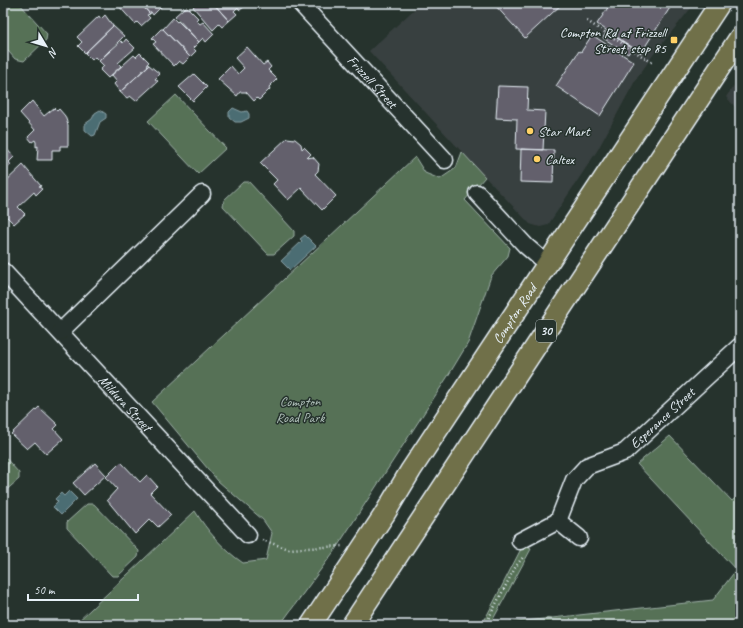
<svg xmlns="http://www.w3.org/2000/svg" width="743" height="628" font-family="Caveat,sans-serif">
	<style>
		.built { fill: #394040 }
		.green { fill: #567157; stroke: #9fb1a8 }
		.water { fill: #4c6d73; stroke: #8aa2a8 }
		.building { fill: #64606c; stroke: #e8f1f8 }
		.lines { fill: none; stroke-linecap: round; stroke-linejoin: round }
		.minor-casing { stroke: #e8f1f8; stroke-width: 19 }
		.major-casing { stroke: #e8f1f8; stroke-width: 23 }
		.path { stroke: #e8f1f8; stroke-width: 2.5; stroke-dasharray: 1 3; stroke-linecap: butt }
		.minor { stroke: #26332d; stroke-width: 16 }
		.major { stroke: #70704a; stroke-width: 20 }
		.poi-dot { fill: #ffd166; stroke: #26332d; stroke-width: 1.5 }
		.labels { text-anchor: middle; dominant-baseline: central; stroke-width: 3; stroke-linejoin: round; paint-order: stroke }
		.shield { fill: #26332d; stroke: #aeb8bb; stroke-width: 1 }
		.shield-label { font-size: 13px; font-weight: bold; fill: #e8f1f8 }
		.poi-label { font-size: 14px; fill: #e8f1f8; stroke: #26332d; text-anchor: start }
		.street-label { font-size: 14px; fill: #e8f1f8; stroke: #26332d }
		.park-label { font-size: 14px; fill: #aebeb8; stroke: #26332d }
	</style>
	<rect width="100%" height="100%" fill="#26332d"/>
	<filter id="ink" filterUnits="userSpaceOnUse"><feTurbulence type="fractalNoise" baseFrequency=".025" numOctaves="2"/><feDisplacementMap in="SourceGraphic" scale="8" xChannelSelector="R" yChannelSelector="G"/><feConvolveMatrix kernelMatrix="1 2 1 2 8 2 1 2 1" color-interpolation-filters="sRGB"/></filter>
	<g filter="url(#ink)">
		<path class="built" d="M421,3h274l-42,52 -18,26 -38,70 -49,74 -8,2 -10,-3 -45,-47 -116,-126z
			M740,77v35l-14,-15z"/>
		<path class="green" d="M3,3h16l28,31 -1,6 -22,21 -9,-2 -12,-14z
			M176,95l50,53 -28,26 -50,-53z
			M462,152l23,25 -20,23 45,48 -2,8 -17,20 -23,67 -20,33 -113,174 -55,75h-206l121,-114c12,20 29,39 48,52l23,-3 6,-27 -9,-13 -45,-39 -66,-79 263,-245 10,16 15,6 16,-11z
			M243,182h6l45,49v5l-20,18h-6l-45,-48 1,-6z
			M670,436l62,65 8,-7v131h-258l41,-80 8,4 -41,76 223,-25 23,-30 -99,-106z
			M3,455l16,18v6l-16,14z
			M87,504h7l45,47 -1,6 -20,19h-6l-45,-48v-6z"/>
		<path class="water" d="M233,108l9,4 5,-1 2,3v4l-8,4h-6l-6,-5v-5z
			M100,110l6,4v4l-6,4 -5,13 -3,1 -7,-6v-6l7,-5 3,-6z
			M305,235l11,11 -26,24 -9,-9 21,-20 -2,-2z
			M69,491l8,8 -16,16 -8,-8 5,-5 -3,-3 6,-6 3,3z"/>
		<path class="building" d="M116,3h24l10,11 -3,1 3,3 -9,8 -4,-4 -2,2z
			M140,3h19l3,3 -9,9 -2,-3 -1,2z
			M194,3h19l16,18 -7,6 -3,-3 -6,6 -20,-23 2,-2z
			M213,3h21l4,4 -4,4 3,3 -8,7z
			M234,3h15l-9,7z
			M493,3h70l-38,35z
			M611,3h62l-32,50 -44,-29z
			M187,7l11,11 -2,2 4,4 3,-2 11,12 -8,8 -3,-4 -4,4 -24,-26 9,-8z
			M105,15l8,11 -28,27 -7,-7 4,-4 -5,-5 22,-21 2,3z
			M173,18l4,4 1,-1 21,21 -6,6 3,3 -6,6 -27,-28z
			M113,26l11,10 -25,25 -4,-4 -3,3 -7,-7z
			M161,29h2l27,28 -7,7 -4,-3 -5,5 -21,-22 3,-2 -4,-4z
			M607,31l25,17 -4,6 -25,-16z
			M592,35l42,27 -34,54 -44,-30 23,-35 2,1z
			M126,39l9,9 -17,15 3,3 -13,12 -8,-8 4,-4 -5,-5 22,-20 2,2z
			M247,47l16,18 4,-3 4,5 -3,3 9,9 -8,8 1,2 -11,11 -2,-2 -3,3 -8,-9h-6l-3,4 -19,-17 13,-13 7,8 6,-6 -9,-10z
			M140,53l9,9 -2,2 2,1 -29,27 -6,-8 3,-3 -5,-6 22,-20 2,2z
			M149,65l11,9 -5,5 3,2 -22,20 -6,-5 -3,2 -7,-6z
			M194,74l13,13 -14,14 -14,-14z
			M498,86l30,1 -1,23 18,1 -2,39 -27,-1 1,-30 -21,-1z
			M32,101l12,15 10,-8 3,3 2,-2 6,7 3,9v21h-8v4h-8v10h-15l1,-14 -2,1v-5l-1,-2 -3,2 -4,-5 7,-7 -15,-17z
			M287,138l8,1 6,5 1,5 2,-2 7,7 -4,4 6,-1 6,7 -1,7 -3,3 21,22 -14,14 -21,-22 -13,12 -15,-16 4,-4 -17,-17z
			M3,145l11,12 -5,5 2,3 -8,7z
			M521,149l33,1 -1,33 -33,-1z
			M23,165l18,21 -2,1 3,2 -6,6 -2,-3 -16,15 7,7 -11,10 -8,-8h-3v-32z
			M39,407l19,18 -4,4 9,10 -17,15 -11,-12 -8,7 -16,-15z
			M121,462l19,20 7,-7 10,11 -7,7 21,22 -13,12 -8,-8 -15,15 -28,-34 10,-11 -11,-12z
			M95,463l11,12 -22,20 -11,-12z"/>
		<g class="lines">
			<defs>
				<g id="minor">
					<path id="s1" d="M300,3l145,157"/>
					<path d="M477,193l49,53 21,18"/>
					<path id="s2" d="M3,271l245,264"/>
					<path d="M60,332l142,-138"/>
					<path id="s3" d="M558,521l16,-41 13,-14 38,-14 115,-106"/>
					<path d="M520,541l38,-20 21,17"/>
				</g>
				<g id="major">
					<path id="s4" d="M311,625l73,-110 27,-45 309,-467"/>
					<path d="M352,625l388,-588"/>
				</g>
			</defs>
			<use href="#minor" class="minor-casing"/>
			<use href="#major" class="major-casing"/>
			<path class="path" d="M587,21l66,42
				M262,540l27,9 54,-3
				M485,625l31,-59 8,-10"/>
			<use href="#minor" class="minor"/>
			<use href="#major" class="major"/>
		</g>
	</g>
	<g class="poi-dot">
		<rect x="670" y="36" width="8" height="8" rx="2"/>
		<circle cx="530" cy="131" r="4"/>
		<circle cx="537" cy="159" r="4"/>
	</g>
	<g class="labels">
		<rect class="shield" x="536" y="320" width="20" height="22" rx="3"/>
		<g class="shield-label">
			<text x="546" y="331">30</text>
		</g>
		<g class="poi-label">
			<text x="666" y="32" text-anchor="end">Compton Rd at Frizzell<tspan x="666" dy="16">Street, stop 85</tspan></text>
			<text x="538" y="131">Star Mart</text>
			<text x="545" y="159">Caltex</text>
		</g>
		<g class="street-label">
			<text stroke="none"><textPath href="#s1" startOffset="107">Frizzell Street</textPath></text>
			<text stroke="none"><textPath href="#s4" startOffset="372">Compton Road</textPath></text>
			<text stroke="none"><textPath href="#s2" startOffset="180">Mildura Street</textPath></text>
			<text stroke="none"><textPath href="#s3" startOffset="154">Esperance Street</textPath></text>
		</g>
		<g class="park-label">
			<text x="300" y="401">Compton<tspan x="300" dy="16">Road Park</tspan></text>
		</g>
	</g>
	<rect width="743" height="628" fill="none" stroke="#26332d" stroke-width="16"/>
	<rect x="8" y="8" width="727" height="612" fill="none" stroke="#e8f1f8" stroke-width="1.5" filter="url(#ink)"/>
	<g transform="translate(46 46) rotate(128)" stroke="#26332d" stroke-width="3" paint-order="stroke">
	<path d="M0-3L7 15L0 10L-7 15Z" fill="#e8f1f8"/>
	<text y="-6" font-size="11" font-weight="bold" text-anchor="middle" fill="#e8f1f8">N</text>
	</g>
	<path d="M28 594v6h110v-6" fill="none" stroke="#e8f1f8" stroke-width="2"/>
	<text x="34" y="594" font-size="12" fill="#e8f1f8" stroke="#26332d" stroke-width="3" paint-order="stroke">50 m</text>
</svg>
